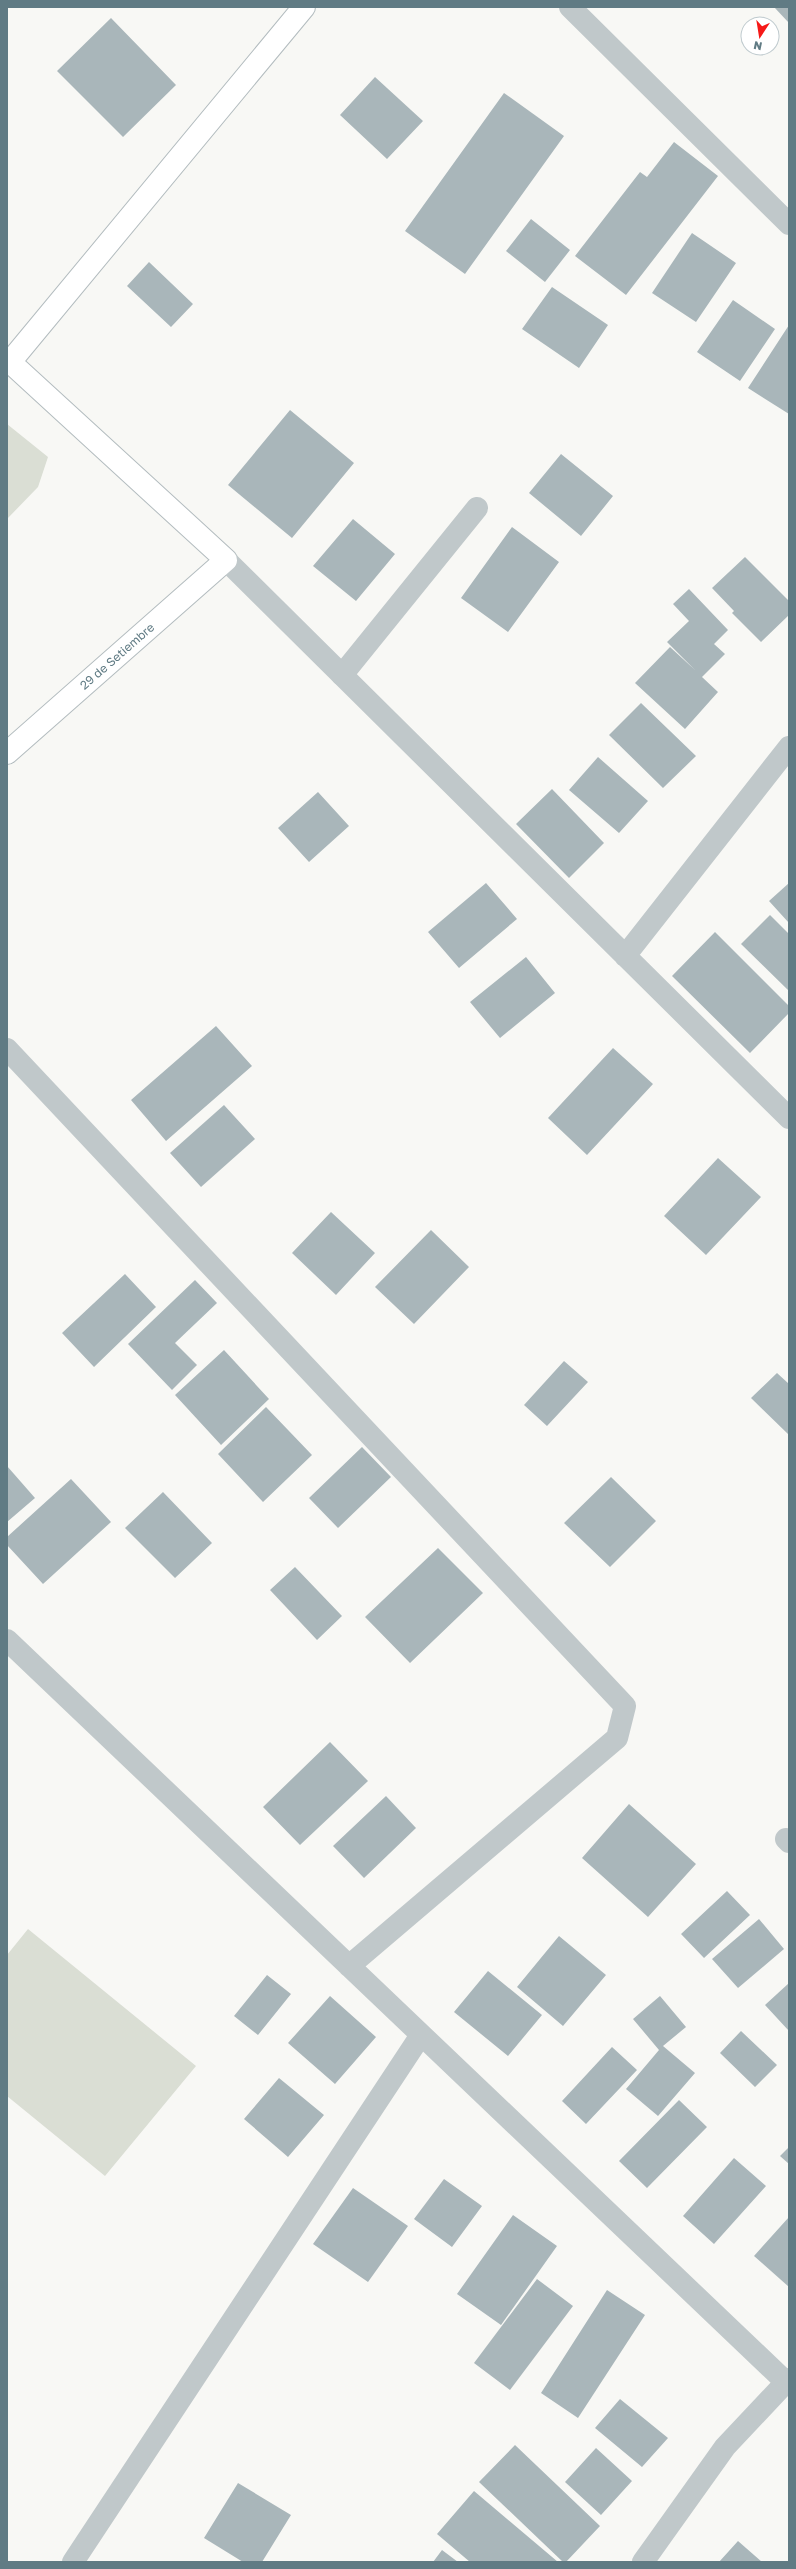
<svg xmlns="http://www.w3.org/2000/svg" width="796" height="2569" font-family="'Golos Text',sans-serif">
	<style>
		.green { fill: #daded4 }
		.building { fill: #a9b6ba }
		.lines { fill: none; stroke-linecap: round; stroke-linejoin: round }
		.secondary-casing { stroke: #b3bcbf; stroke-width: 24 }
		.lane { stroke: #c0c8ca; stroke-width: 22 }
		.street { stroke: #c0c8ca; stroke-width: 22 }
		.secondary { stroke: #fff; stroke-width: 22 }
		.labels { text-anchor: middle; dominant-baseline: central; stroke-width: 4; stroke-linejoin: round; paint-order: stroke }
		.street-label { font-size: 12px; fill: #607b84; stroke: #fff }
	</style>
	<rect width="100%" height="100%" fill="#f8f8f5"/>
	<path class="green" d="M7,424l41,33 -10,30 -31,32z
		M28,1929l168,137 -91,110 -98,-80v-141z"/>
	<path class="building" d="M774,7h15v16z
		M111,18l65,67 -53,52 -66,-66z
		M375,77l48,44 -36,38 -47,-44z
		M504,93l60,43 -99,138 -60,-43z
		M674,142l44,34 -92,119 -51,-39 65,-84 7,5z
		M531,219l39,31 -25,32 -39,-31z
		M692,233l44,30 -40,59 -44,-29z
		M149,262l44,42 -22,23 -44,-41z
		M552,287l56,38 -29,43 -57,-39z
		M733,300l42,29 -35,52 -43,-29z
		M789,325v89l-41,-26z
		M290,410l64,53 -62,75 -64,-53z
		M561,454l52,42 -32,40 -52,-43z
		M353,519l42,35 -39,47 -43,-35z
		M512,527l47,35 -51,70 -47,-34z
		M745,557l44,44v14l-28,27 -29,-29 2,-2 -22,-23z
		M689,589l39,41 -14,14 11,10 -23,23 16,15 -33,37 -50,-46 35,-36 25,23 -28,-28 22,-21 -16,-17z
		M641,703l55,53 -33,32 -54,-53z
		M598,757l50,44 -29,32 -50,-43z
		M552,789l52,54 -35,35 -53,-54z
		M318,792l31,34 -40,36 -31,-34z
		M486,883l31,36 -58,49 -31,-36z
		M789,883v40l-20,-22z
		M770,915l19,19v57l-48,-47z
		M715,932l74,74v7l-39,40 -78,-77z
		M526,957l29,36 -55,45 -30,-36z
		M216,1026l36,40 -86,75 -35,-41z
		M613,1048l40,36 -66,71 -39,-37z
		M224,1105l31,34 -54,48 -31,-34z
		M718,1158l43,39 -55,58 -42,-39z
		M331,1212l44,41 -39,42 -44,-42z
		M431,1230l38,37 -55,57 -39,-37z
		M125,1274l31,33 -62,60 -32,-34z
		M195,1280l22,23 -42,40 22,22 -25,25 -44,-46z
		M224,1350l45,49 -48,46 -46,-50z
		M564,1361l24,21 -41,44 -23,-21z
		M777,1373l12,11v51l-38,-37z
		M266,1407l46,48 -49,47 -45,-48z
		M362,1447l29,30 -53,51 -29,-30z
		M7,1466l28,32 -28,24z
		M611,1477l45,44 -46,46 -46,-44z
		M71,1479l40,43 -68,62 -36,-39v-8z
		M163,1492l49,51 -37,35 -50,-50z
		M438,1548l45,45 -73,70 -45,-46z
		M295,1567l47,49 -25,24 -47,-50z
		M330,1742l38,39 -68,64 -37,-38z
		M386,1796l30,32 -52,50 -31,-32z
		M629,1804l67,60 -48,53 -66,-59z
		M727,1891l23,24 -46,43 -23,-24z
		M759,1919l25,30 -46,39 -26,-29z
		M559,1936l47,39 -43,51 -46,-39z
		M488,1971l54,44 -34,41 -54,-44z
		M267,1975l24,19 -33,41 -24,-19z
		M789,1983v48l-24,-26z
		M330,1996l46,41 -41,47 -47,-41z
		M660,1996l26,31 -23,19 32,27 -37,43 -32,-27 33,-39 -26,-31z
		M741,2031l36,34 -22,22 -35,-34z
		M612,2047l25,23 -51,54 -24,-23z
		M279,2078l45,37 -36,42 -44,-38z
		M679,2100l28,27 -60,61 -28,-27z
		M789,2147v17l-9,-8z
		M734,2158l32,28 -52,58 -31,-28z
		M444,2179l38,27 -30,41 -38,-28z
		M353,2188l55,38 -40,56 -55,-38z
		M513,2215l44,31 -56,79 -44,-31z
		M789,2217v70l-35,-31z
		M537,2279l36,27 -63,84 -36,-27z
		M607,2290l38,25 -67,103 -37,-25z
		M620,2399l48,39 -26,29 -47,-39z
		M515,2445l85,81 -34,36h-3l-84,-80z
		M596,2448l36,33 -31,34 -36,-33z
		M238,2483l53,32 -29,47h-19l-39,-24z
		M474,2491l84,71h-88l-33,-28z
		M738,2541l24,21h-43z
		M442,2550l16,12h-25z"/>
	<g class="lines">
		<defs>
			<path id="secondary" d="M7,753l219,-193 -216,-198 294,-355"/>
		</defs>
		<use href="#secondary" class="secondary-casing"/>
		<path class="lane" d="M342,675l135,-167"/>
		<path class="street" d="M570,7l219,217
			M226,560l563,558
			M625,956l164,-209
			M7,1049l618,657 -8,32 -268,228
			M7,1640l782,745
			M786,1839l3,3
			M73,2562l348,-527
			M643,2562l82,-115 64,-68"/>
		<use href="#secondary" class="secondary"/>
	</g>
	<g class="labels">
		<g class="street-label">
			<text transform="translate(117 656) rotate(-41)">29 de Setiembre</text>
		</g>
	</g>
	<rect width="796" height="2569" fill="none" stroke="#607b84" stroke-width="16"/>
	<g transform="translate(760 36) rotate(192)"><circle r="19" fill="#ffffff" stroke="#bfcace"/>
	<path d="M0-3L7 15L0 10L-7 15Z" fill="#f61918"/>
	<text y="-6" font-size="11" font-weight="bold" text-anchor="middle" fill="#607b84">N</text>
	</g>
</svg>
